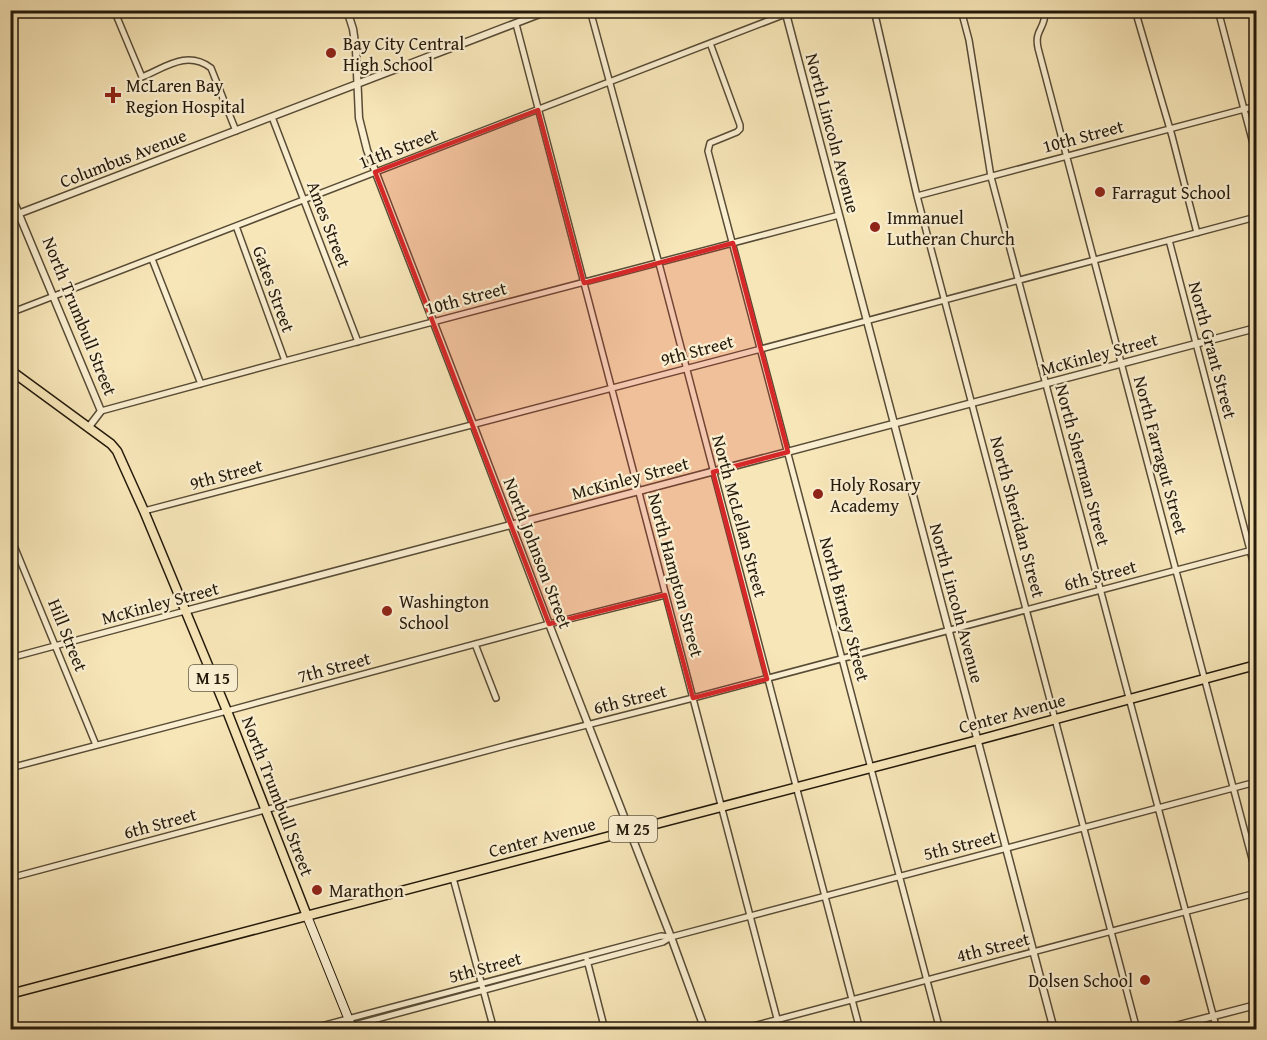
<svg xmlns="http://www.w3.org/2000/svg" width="1267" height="1040" font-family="'Gentium Book Plus',serif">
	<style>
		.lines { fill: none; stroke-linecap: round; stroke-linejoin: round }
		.minor-casing { stroke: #584c36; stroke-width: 8 }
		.tertiary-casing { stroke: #584c36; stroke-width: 9 }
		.secondary-casing { stroke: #23190b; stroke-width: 10 }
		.primary-casing { stroke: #23190b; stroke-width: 11 }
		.trunk-casing { stroke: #23190b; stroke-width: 11 }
		.minor { stroke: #faefd1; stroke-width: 5 }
		.tertiary { stroke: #faefd1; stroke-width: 6 }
		.secondary { stroke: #faefd1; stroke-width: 8 }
		.primary { stroke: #f7e6b8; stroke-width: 8 }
		.trunk { stroke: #f7e6b8; stroke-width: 8 }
		.marked { fill: #d62828; fill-opacity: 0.2; stroke: #d62828; stroke-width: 4.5; stroke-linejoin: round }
		.poi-dot { fill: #8f2418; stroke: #faefd1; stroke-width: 2 }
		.labels { text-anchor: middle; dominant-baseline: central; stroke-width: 4.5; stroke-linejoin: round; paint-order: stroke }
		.shield { fill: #faefd1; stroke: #645946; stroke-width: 1.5 }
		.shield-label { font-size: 16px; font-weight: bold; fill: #23190b }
		.poi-label { font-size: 18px; fill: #23190b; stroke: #faefd1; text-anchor: start }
		.street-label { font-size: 18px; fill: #23190b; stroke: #faefd1 }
	</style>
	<rect width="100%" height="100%" fill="#f7e6b8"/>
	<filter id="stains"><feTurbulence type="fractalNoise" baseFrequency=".00333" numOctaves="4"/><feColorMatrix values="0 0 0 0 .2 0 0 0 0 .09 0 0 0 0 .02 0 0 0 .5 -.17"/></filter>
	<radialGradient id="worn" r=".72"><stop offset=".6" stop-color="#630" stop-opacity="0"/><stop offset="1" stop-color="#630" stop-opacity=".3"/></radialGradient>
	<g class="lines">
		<defs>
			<path id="minor" d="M114,10l28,67c24,-10 45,-27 69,-9l25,63
				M590,10l71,261 199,759
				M874,10l43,186 220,834
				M961,10l8,30 22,137 226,853
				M1045,10c1,19 -11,19 -7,38l218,826
				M1135,10l37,126 25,97
				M1218,10l38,145
				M516,24l264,1006
				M710,43l30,82v4l-3,3 -27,11 -2,8 232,879
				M272,117l86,225
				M917,196l339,-90
				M236,226l49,135
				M1169,240l87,333
				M152,259l49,125
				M10,313l786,-303
				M101,411l184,-50 554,-146
				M144,511l617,-162 495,-132
				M10,536l86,209
				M475,644l21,54
				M10,658l175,-47
				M10,768l217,-57 322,-87 116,-29
				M10,878l498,-133 185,-47 563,-149
				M453,878l41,152
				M587,960l18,70
				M306,1030l355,-94 10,1 585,-155
				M336,1030l327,-88 8,-5
				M738,1030l518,-137"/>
			<path id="tertiary" d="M347,10l6,19 3,21 3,68 8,32 106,274 76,200 122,313 34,93
				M785,10l269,1020
				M10,193l91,218 -13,17
				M10,217l540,-207
				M185,611l1071,-283
				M1160,1030l96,-25"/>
			<path id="secondary" d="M307,916l46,114"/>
			<path id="primary" d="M10,370l101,74 6,7 27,60 83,200 80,205"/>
			<path id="trunk" d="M10,994l619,-163 349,-91 278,-75"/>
		</defs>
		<use href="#minor" class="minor-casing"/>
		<use href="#tertiary" class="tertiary-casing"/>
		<use href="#secondary" class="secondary-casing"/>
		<use href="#primary" class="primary-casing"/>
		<use href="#trunk" class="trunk-casing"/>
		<use href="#minor" class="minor"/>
		<use href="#tertiary" class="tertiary"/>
		<use href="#secondary" class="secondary"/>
		<use href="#primary" class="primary"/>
		<use href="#trunk" class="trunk"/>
	</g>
	<path class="marked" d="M538,110l46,173 149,-40 55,209 -75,20 54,207 -74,19 -28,-103 -116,29 -174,-452z"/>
	<g class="poi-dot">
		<circle cx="331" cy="53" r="6"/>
		<path d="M110 86h6v6h6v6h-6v6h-6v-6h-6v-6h6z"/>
		<circle cx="1100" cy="192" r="6"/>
		<circle cx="875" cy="227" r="6"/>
		<circle cx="818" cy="494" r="6"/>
		<circle cx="387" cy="611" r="6"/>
		<circle cx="317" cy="890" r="6"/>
		<circle cx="1145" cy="980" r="6"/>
	</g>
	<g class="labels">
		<g class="shield">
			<rect x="189" y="665" width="48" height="26" rx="4.5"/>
			<rect x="609" y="816" width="48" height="26" rx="4.5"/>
		</g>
		<g class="shield-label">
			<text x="213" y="678">M 15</text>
			<text x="633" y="829">M 25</text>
		</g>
		<g class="poi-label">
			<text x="343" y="43">Bay City Central<tspan x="343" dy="21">High School</tspan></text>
			<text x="126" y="85">McLaren Bay<tspan x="126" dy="21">Region Hospital</tspan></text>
			<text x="1112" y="192">Farragut School</text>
			<text x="887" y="217">Immanuel<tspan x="887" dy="21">Lutheran Church</tspan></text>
			<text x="830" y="484">Holy Rosary<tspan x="830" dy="21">Academy</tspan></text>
			<text x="399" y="601">Washington<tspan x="399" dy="21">School</tspan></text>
			<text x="329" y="890">Marathon</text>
			<text x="1133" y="980" text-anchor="end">Dolsen School</text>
		</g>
		<g class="street-label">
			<text transform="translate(833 133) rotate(75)">North Lincoln Avenue</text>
			<text transform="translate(1083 136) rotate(-15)">10th Street</text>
			<text transform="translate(398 148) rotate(-21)">11th Street</text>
			<text transform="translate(123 158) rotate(-21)">Columbus Avenue</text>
			<text transform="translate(329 224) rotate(69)">Ames Street</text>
			<text transform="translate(274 289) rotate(70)">Gates Street</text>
			<text transform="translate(466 298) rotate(-15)">10th Street</text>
			<text transform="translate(80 316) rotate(68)">North Trumbull Street</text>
			<text transform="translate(697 350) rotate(-15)">9th Street</text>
			<text transform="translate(1213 350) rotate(75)">North Grant Street</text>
			<text transform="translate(1099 354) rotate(-15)">McKinley Street</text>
			<text transform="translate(1161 455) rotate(75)">North Farragut Street</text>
			<text transform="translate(1083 465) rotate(75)">North Sherman Street</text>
			<text transform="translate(226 474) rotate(-15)">9th Street</text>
			<text transform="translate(630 478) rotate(-15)">McKinley Street</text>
			<text transform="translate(740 516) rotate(75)">North McLellan Street</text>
			<text transform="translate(1018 517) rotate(75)">North Sheridan Street</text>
			<text transform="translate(538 553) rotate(69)">North Johnson Street</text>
			<text transform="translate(676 575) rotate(75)">North Hampton Street</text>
			<text transform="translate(1100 575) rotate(-15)">6th Street</text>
			<text transform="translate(160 603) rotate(-15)">McKinley Street</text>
			<text transform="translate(957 603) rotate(75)">North Lincoln Avenue</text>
			<text transform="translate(845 609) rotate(75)">North Birney Street</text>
			<text transform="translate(68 635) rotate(68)">Hill Street</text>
			<text transform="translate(334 667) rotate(-15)">7th Street</text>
			<text transform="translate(630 699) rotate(-14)">6th Street</text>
			<text transform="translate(1012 713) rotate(-15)">Center Avenue</text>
			<text transform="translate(278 796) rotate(69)">North Trumbull Street</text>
			<text transform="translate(160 823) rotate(-15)">6th Street</text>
			<text transform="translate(542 837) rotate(-15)">Center Avenue</text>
			<text transform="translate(960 845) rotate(-14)">5th Street</text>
			<text transform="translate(993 947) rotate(-14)">4th Street</text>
			<text transform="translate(485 967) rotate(-15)">5th Street</text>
		</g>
	</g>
	<rect width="1267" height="1040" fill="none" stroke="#f7e6b8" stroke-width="36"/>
	<rect x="12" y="12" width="1243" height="1016" fill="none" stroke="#23190b" stroke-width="3"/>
	<rect x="18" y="18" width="1231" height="1004" fill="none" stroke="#23190b" stroke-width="1.5"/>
	<rect width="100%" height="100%" filter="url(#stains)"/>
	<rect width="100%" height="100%" fill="url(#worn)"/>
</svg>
